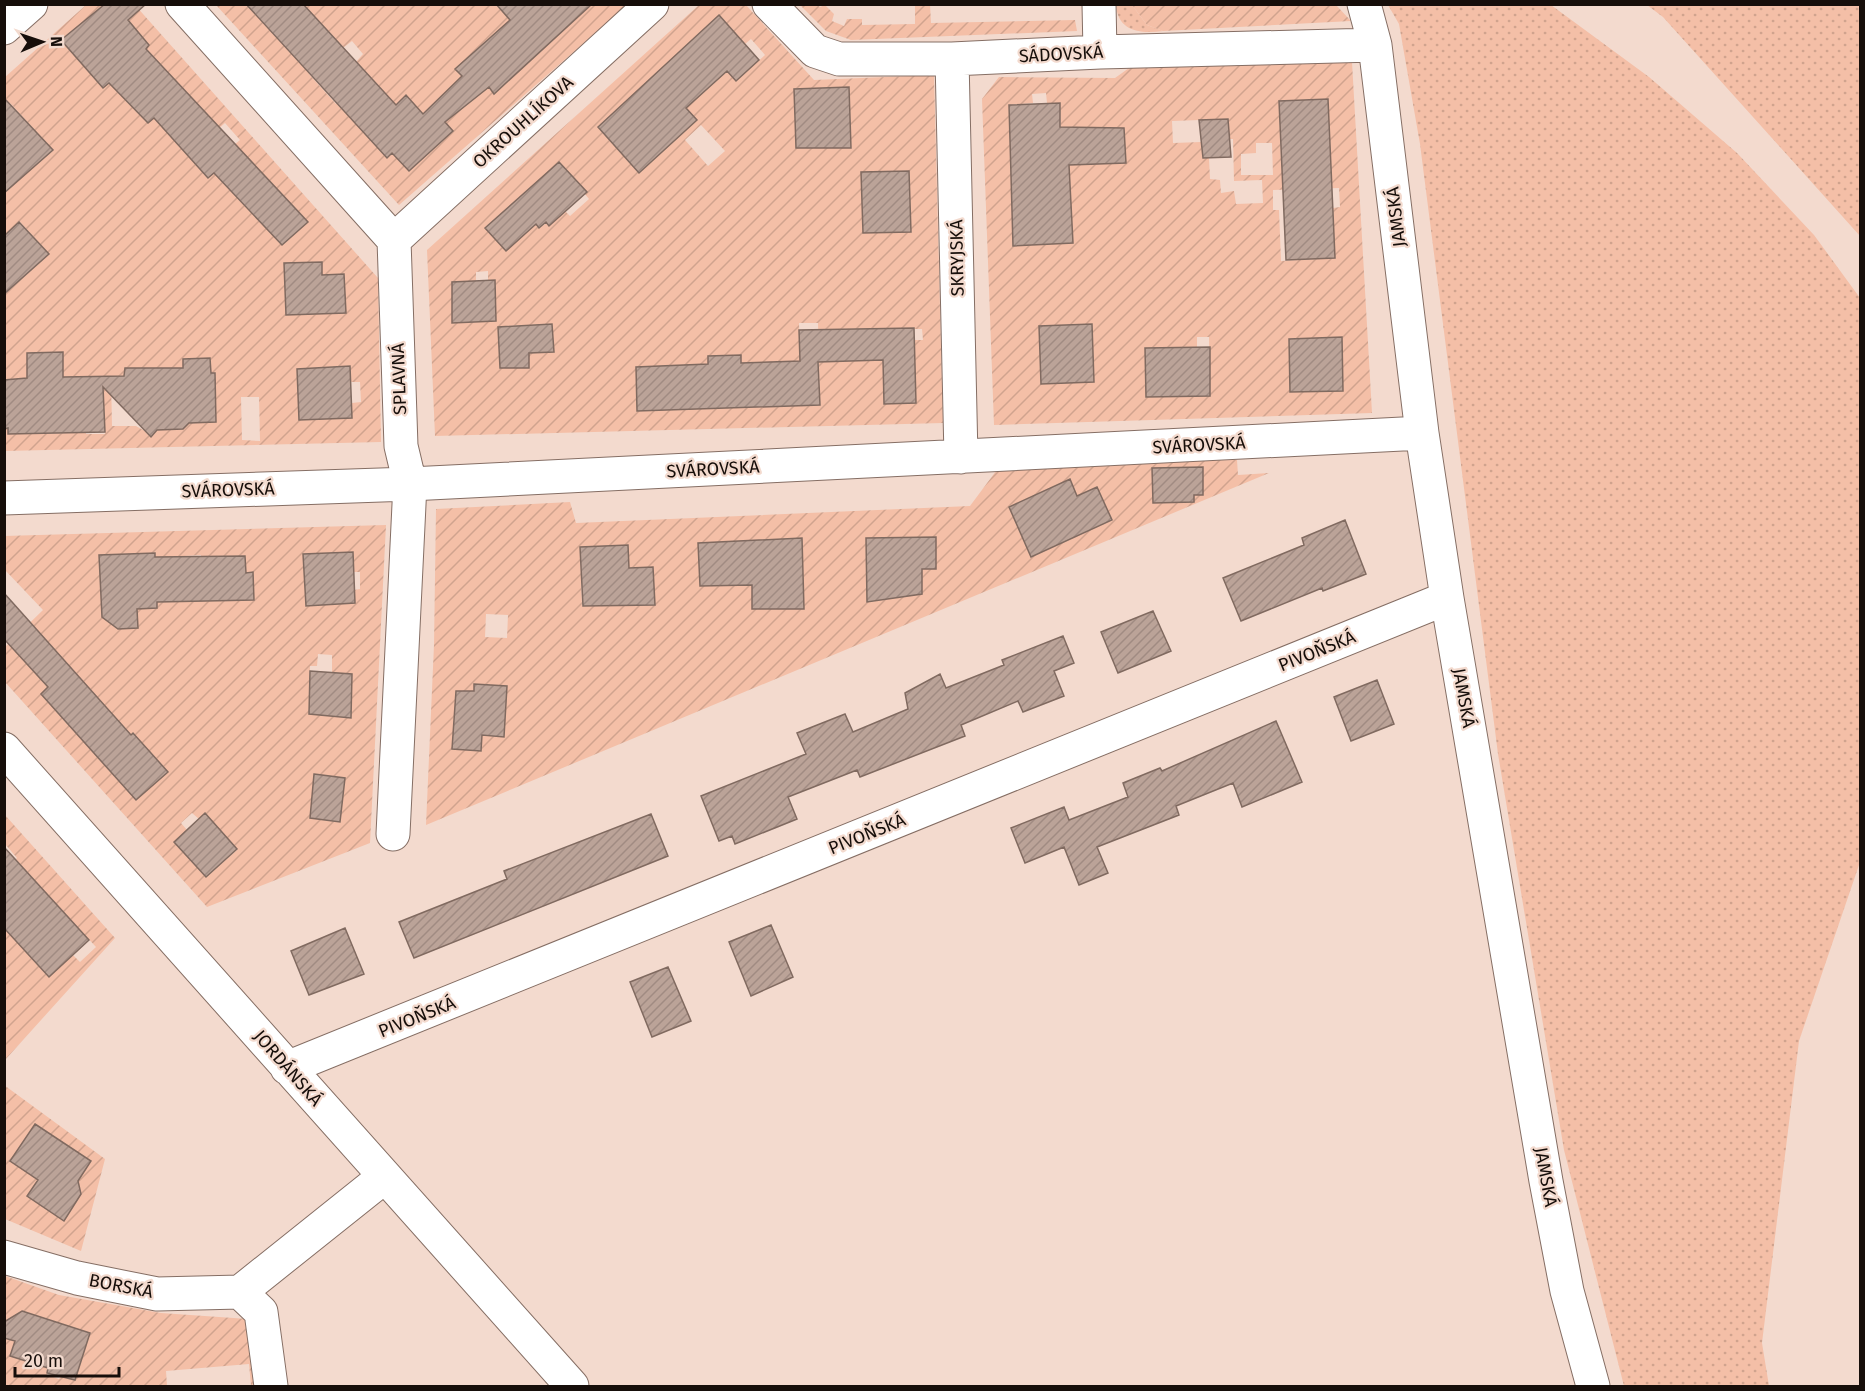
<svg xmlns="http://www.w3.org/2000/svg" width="1865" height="1391" font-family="'Fira Sans',sans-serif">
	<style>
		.grass { fill: url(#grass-dots) }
		.garden { fill: url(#garden-furrows); fill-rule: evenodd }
		.building { fill: url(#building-hatch); stroke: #806a60; stroke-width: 1.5 }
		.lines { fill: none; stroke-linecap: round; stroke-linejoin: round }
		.minor-casing { stroke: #856e64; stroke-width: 35 }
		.tertiary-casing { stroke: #856e64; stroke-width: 35 }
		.minor { stroke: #fff; stroke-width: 33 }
		.tertiary { stroke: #fff; stroke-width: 33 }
		.labels { text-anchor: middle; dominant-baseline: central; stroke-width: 4.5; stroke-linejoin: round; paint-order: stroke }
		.street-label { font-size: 18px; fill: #160e0a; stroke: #f3dace }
	</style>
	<defs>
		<pattern id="grass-dots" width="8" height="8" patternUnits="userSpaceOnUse" patternTransform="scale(1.5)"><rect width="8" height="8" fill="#f4bfa7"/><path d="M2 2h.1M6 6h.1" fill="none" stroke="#d0a38e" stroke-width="1.8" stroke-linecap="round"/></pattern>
		<pattern id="garden-furrows" width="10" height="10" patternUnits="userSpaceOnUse" patternTransform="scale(1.5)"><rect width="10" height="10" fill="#f4bfa7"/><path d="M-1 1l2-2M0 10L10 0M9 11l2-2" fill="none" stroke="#d0a38e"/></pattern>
		<pattern id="building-hatch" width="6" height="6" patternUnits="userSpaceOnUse" patternTransform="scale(1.5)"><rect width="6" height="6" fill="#bba398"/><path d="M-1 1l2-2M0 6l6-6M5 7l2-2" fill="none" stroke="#a08b82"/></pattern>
	</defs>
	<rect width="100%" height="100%" fill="#f3dace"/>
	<path class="grass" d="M1116,5h16l15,20 16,6c-22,3 -45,1 -47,-26z
		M1388,5h163l98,72 88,76 77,82 46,63v564l-61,179 -37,302 7,43h-145l-60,-236 -66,-396 -78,-610 -21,-120z
		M1647,5h213v231l-197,-219z"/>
	<path class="garden" d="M930,4l1,19 144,-3 2,11 -226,9 -25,-9 -26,-26h17l3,2 5,-2 9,9 -2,7 12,5 3,-7h15v6l53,-1v-19z
		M86,5h19l-2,83 6,-5 39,40 17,-17 12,-23 -31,-34 2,-5 -26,-18 9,-8 -12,-13h16l243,273 3,164 -376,9v-22l31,-3v8l29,-1 -3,-81 -35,1v25l-22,2v-86l44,-40 -29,-32 -15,14v-61l9,9 39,-34 -43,-47 -5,4 -1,-29zM225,123l15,17 -6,5 4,6 -29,27 -40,-44 49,-5zM236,196l72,26 -26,23zM322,262v13l22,-1 1,39 -59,2 -1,-39zM210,358l1,15 4,1 1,48 -27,1 -6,6 -11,1 -4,-6 -12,7h-11l-9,-5h-24l-1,-49 13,-1 1,-8h14v8l45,-2 -1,-15zM350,366l1,16h9l1,20 -9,1v15l-53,2 -1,-51zM103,377l2,57h-19l-1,-56zM241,397h18l1,44 -18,-1z
		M216,5h32l28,32 31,-29 -3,-3h209l-9,8 29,32 20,-5 35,-32 -3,-3h42l-228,200zM489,39l23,26 -18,28 -5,-6 -11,8 -23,-26zM352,41l11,13 -7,8 25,26 -25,23 -12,-13 -8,6 -27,-30z
		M699,5h47l68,75 120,-5 9,348 -508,13 -8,-186zM719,15l26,29 6,-5 14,16 -29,26 -9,-10 -21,19 -31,-34zM849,87l1,36 -36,25h-18l-2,-59zM640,89l42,45 -43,39 -41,-46zM701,125l24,26 -17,15 -23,-26zM559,162l30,37 -19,17 -5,-5 -26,17 -21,-23 4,-10zM909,171l2,61 -48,1 -2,-60zM498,217l20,23 -12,11 -21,-23zM488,271v10h7l1,40 -43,2 -1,-41 24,-1v-9zM799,323h19l2,82 -112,-49h33v7l66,-2 -7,-14zM551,324l3,28 -25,1v15h-29l-1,-19 8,-1 -1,-22zM914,329h8l1,11h-9l2,63 -32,1 -1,-47zM678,366l-41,45 -1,-44z
		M1132,5h204l15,16 -188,10 -16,-6z
		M1352,62l20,351 -378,12 -12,-326 17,-22 116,1 14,-10zM1046,93l1,10h13l1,41 -50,2 -2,-41 24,-2 -1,-9zM1327,99l-23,59 -23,1 -2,-58zM1228,119l2,20h3l1,42 28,-1 1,23 -27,1 -2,-13 -13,2 -1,-13 -10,-1 -1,-21h-6l-2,-16 -28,1 -1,-22zM1065,128l59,1 1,34 -20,1zM1256,143h16l1,32h-32v-21l15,-1zM1339,188l1,19 -7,1 2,50 -54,3 -2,-51h-6v-20zM1070,194l2,49 -59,2zM1092,324l1,58 -52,2 -2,-58zM1197,337h12l1,59 -63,1 -2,-49 39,-1 13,10zM1341,337l1,54 -52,1 -1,-53z
		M1237,460l1,15 31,-2 -843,352 8,-180 2,-136 134,-7 6,21 394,-17 32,-43zM1070,480l7,16 20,-8 15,32 -81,36 -22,-49zM905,537l1,34h16v23l-54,8 -1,-64zM802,538l2,71h-52v-24l-52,1 -1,-43zM628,545l1,32 14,-9 10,-1 1,38 -72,1 -2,-59zM486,614l22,1 -1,23 -22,-1zM475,684l32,2 -3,51 -22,-2 -1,16 -28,-2 3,-58h18z
		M386,525l-16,318 -163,64 -202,-225v-35l38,-37 -38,-40 -1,-34zM353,552l1,20h6v17l-6,1 1,13 -49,2 -3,-51zM155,553l2,55 -20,1 -19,19 -13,-9 -1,-9h-2l-3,-55zM201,555v3l44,-2 1,17h7l1,27 -52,1 -1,-16 -17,1v-30zM45,639l53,59 -30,27 -27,-31 7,-7 -25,-27zM318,654l14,1v18l20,1 -1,44 -42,-4 1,-48h7zM133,733l35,39 -32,27zM315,774l30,4 -5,44 -30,-4zM192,813l7,6 6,-5 32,36 -31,27 -32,-35 13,-12 -6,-7z
		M5,815l110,123 -110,122v-191l12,-11 -12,-14zM49,896l47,51 -16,15 -7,-7 -24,21 -40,-43z
		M4,1085l101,74 -24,92 -76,-32zM35,1124l56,37 -13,20 3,13 -17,26 -37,-24 11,-16z
		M5,1276l54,19 102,18 87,6 9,67h-6l-2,-22 -83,7 1,15h-162v-48l10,3 -5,15 38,12 -1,7 12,4 31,-46 -66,-21 -19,10z"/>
	<path class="building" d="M105,4h41l-18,16 21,25 -3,4 162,173 -26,23 -68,-72 -6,5 -54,-60 -6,5 -39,-40 -6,5 -42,-48z
		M246,4h57l93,101 10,-10 17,19 39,-38 -7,-7 55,-49 -14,-16h96l-98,90 -5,-7 -44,35 8,9 -44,40 -17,-18 -5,5z
		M719,15l40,45 -23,21 -9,-10 -41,37 11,12 -58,53 -41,-46z
		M849,87l2,61h-55l-2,-59z
		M4,98l49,52 -49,43z
		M1328,99l7,159 -49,2 -7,-159z
		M1060,103v24l64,1 2,35 -57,2 4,78 -60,3 -4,-141z
		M1228,119l3,38 -28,1 -4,-38z
		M559,162l28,30 -38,34 -3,-4 -7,6 -3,-4 -30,27 -21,-23z
		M909,171l2,61 -48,1 -2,-61z
		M19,222l30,32 -45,40v-58z
		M322,262v13l22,-1 2,39 -60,2 -2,-52z
		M495,280l1,41 -44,2v-41z
		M552,324l2,28 -25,1v15h-29l-2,-41z
		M1092,324l2,58 -53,2 -2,-58z
		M914,328l2,75 -32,1 -1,-44 -65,2 2,43 -183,6 -1,-44 72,-3v-8l33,-1v8l59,-2 -1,-31z
		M1342,337l1,54 -53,1 -1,-53z
		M1210,347v49l-64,1 -1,-49z
		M63,352v25l61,-1 1,-8h58v-9l27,-1 1,15h4l1,49 -27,1 -6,6 -26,1 -6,7 -48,-50 2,45 -97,2v-6l-4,1v-49l23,-2v-25z
		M350,366l2,52 -53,2 -2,-51z
		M1203,467v28h-9v7l-41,1 -1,-35z
		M1070,479l7,17 20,-9 15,33 -81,37 -22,-50z
		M1345,520l21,54 -43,17 -1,-3 -81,33 -18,-43 81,-33 -2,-7z
		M936,537v32h-14v25l-55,8 -1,-64z
		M802,538l2,71h-52v-24l-52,1 -2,-43z
		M628,545l1,23 24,-1 2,38 -72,1 -3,-59z
		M353,552l2,51 -49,3 -3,-52z
		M155,553v4l90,-1 1,17 7,-1 1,28 -97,2v6l-20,1 1,19 -20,1 -16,-12 -3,-62z
		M4,593l127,142 2,-2 35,39 -32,28 -95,-106 7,-7 -44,-48z
		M1153,611l18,40 -53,22 -17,-41z
		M1063,636l11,27 -20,8 10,25 -41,16 -5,-11 -57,24 4,11 -105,41 -3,-7 -69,27 9,22 -62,25 -3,-8 -13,5 -18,-45 105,-42 -9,-21 48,-19 8,18 55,-23 -3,-16 35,-19 6,14 58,-23 -2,-5z
		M310,671l42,3 -1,44 -42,-4z
		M1377,680l17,44 -43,17 -17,-44z
		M474,684l33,2 -3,51 -22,-2 -1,16 -29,-2 4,-58h18z
		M1276,721l26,61 -60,25 -9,-24 -57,23 3,9 -82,32 11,26 -29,12 -15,-38 -39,16 -14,-35 53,-21 5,13 59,-23 -5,-14 37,-15 2,3z
		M314,774l31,4 -5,44 -30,-4z
		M205,813l32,36 -31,28 -32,-35z
		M651,814l17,42 -254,102 -15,-36 108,-43 -3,-8z
		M4,847l85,93 -40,37 -45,-49z
		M771,925l22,52 -42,19 -22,-54z
		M345,928l19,46 -55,21 -18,-44z
		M668,967l23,54 -39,16 -22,-55z
		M35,1124l56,37 -13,20 3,13 -17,27 -37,-25 11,-16 -28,-19z
		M22,1311l68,22 -15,47 -28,-7 1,-5 -38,-12 5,-15 -11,-3v-16z"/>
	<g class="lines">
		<defs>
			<path id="minor" d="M182,4l212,236 7,206 9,38 -17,350
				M769,4l46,47 24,8h113l148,-7 275,-7
				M1099,4l1,48
				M1364,4l11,41 47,388 25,165 99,583 21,110 26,95
				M952,59l9,398
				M394,240l258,-236
				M4,498l406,-14 1012,-51
				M4,749l568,637
				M287,1068l1160,-470
				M4,1257l73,21 80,16 83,-2 144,-115
				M240,1292l21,20 10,74"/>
			<path id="tertiary" d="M4,28l27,-24"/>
		</defs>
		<use href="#minor" class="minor-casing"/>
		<use href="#tertiary" class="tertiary-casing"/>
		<use href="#minor" class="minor"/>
		<use href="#tertiary" class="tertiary"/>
	</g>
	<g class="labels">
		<g class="street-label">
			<text transform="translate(1061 54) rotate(-3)">SÁDOVSKÁ</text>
			<text transform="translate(523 122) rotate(-42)">OKROUHLÍKOVA</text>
			<text transform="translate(1396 217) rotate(-97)">JAMSKÁ</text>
			<text transform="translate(957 258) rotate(-91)">SKRYJSKÁ</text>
			<text transform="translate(399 379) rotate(-92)">SPLAVNÁ</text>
			<text transform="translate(1199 445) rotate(-3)">SVÁROVSKÁ</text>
			<text transform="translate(713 469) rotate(-3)">SVÁROVSKÁ</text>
			<text transform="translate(228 490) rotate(-2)">SVÁROVSKÁ</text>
			<text transform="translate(1317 651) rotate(-22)">PIVOŇSKÁ</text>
			<text transform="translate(1464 698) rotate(80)">JAMSKÁ</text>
			<text transform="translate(867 834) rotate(-22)">PIVOŇSKÁ</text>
			<text transform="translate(417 1017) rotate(-22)">PIVOŇSKÁ</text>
			<text transform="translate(288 1068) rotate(49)">JORDÁNSKÁ</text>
			<text transform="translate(1546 1177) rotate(80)">JAMSKÁ</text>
			<text transform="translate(121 1286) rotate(11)">BORSKÁ</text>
		</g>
	</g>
	<rect width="1865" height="1391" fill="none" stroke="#160e0a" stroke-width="12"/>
	<g transform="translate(42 42) rotate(88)" stroke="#f3dace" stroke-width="4.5" paint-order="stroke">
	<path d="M0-4.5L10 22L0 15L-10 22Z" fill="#160e0a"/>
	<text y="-9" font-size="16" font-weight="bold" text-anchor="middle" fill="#160e0a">N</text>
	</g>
	<path d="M15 1367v9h104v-9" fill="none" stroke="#160e0a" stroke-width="3"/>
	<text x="24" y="1367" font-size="18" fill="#160e0a" stroke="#f3dace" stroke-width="4.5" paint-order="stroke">20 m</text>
</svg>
